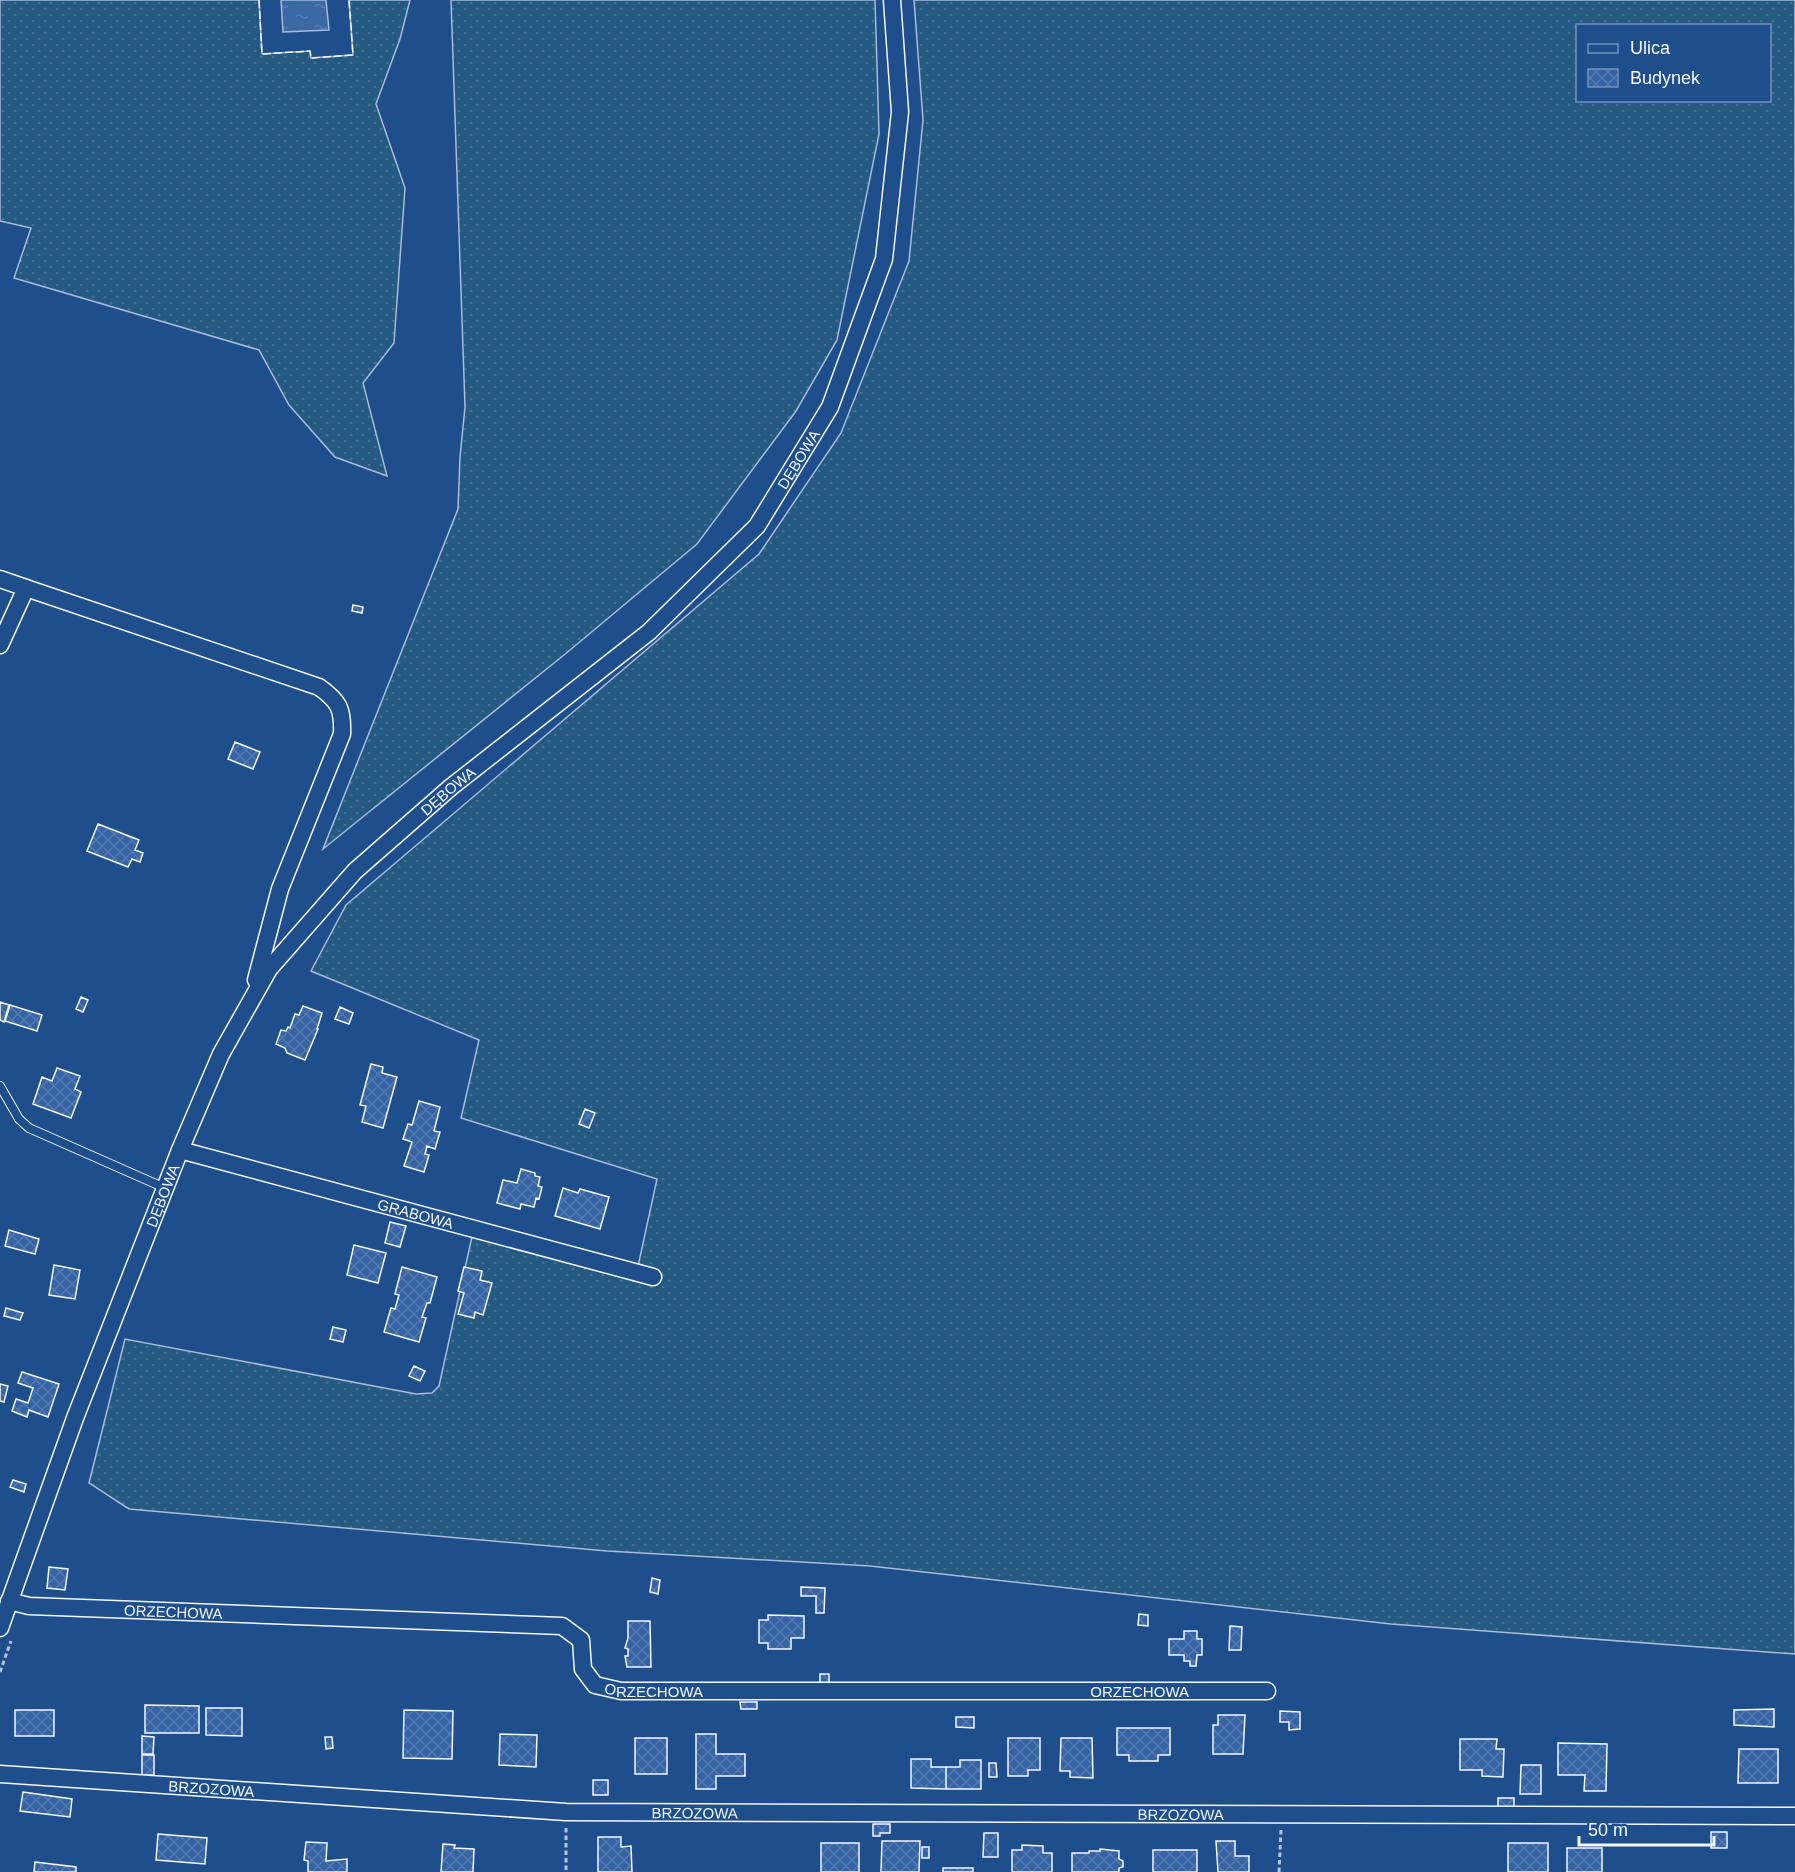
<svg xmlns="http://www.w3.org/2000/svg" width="1795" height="1872" font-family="Arial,sans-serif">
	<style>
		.grass { fill: url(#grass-dots); stroke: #a8bbd7; stroke-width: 1.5; fill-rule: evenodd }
		.water { fill: url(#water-ripples); stroke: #a8bbd7; stroke-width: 1.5 }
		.building { fill: url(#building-cross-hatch); stroke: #f2f6ff; stroke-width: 1.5 }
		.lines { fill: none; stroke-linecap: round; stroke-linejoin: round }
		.service-casing { stroke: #f2f6ff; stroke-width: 10 }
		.minor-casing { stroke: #f2f6ff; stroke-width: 19 }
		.path { stroke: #b3c4dc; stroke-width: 3; stroke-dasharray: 4.5 3; stroke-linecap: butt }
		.service { stroke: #1f4e8c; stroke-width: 8 }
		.minor { stroke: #1f4e8c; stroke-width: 16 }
		.fence { stroke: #f2f6ff; stroke-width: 1.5; stroke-dasharray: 8 3; stroke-linecap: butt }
		.labels { text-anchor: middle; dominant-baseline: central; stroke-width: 4.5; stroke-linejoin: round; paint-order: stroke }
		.street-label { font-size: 15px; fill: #f2f6ff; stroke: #1f4e8c }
	</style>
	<defs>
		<pattern id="grass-dots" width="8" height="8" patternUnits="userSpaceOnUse" patternTransform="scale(1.5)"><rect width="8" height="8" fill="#245a82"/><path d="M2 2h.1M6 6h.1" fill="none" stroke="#447295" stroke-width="1.8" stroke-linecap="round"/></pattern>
		<pattern id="water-ripples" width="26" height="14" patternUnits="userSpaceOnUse" patternTransform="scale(1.5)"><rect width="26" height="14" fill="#3b69a3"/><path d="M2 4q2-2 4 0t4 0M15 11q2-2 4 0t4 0" fill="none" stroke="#587fb1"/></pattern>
		<pattern id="building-cross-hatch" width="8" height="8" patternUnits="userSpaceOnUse" patternTransform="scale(1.5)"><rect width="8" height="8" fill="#3563a3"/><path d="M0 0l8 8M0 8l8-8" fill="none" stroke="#537ab1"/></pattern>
	</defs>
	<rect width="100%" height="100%" fill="#1f4e8c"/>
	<path class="grass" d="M0,0h259l3,54 48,-3 1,7 42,-3 -4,-55h61l-10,39 -24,65 29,84 -11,155 -31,40 24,93 -52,-19 -46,-52 -30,-55 -245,-72 17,-50 -31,-7z
		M451,0h424l4,134 -42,206 -41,71 -99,133 -133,111 -241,194 135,-340 2,-52 5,-50z
		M914,0h881v1654l-404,-30 -521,-58 -263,-15 -478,-42 -40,-26 36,-144 291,55 16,-1 7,-7 34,-154 162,48 22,-101 -196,-61 18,-78 -168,-69 35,-66 413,-351 82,-121 68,-172 14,-141zM1578,26h192v74h-192z"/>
	<path class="water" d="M281,0h45l3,30 -46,2z"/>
	<path class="building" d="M353,605l10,2 -1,6 -10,-2z
		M235,742l25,10 -7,17 -25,-10z
		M98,824l41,16 -4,10 8,3 -3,9 -8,-3 -4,8 -41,-16z
		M81,997l7,3 -5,12 -7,-3z
		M0,1002l9,3 -5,17 -4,-2z
		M10,1005l32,10 -5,16 -32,-10z
		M303,1006l19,7 -5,16h1l-13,31 -18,-7 -2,-5 -9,-4 5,-14 5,1 2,-4 2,1 5,-14 4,1z
		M340,1007l13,6 -4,11 -14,-5z
		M371,1064l12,3 -1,6 15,4 -14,51 -21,-6 4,-16 -6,-1z
		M57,1068l23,8 -5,13 6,3 -10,26 -38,-14 9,-27 10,4z
		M419,1101l21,6 -6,24 6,1 -5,17 -8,-3 -2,8 4,1 -5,17 -20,-6 8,-24 -9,-3 5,-15 4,1z
		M585,1109l10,4 -6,15 -10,-4z
		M521,1169l14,4v3l5,1 -2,9 4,1 -3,12 -3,-1 -2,9 -13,-3 -1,5 -23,-6 6,-23 14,3z
		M563,1188l15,5 2,-4 29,8 -9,32 -45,-13z
		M390,1222l16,4 -6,21 -15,-4z
		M9,1230l30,9 -4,15 -30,-8z
		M354,1245l32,8 -8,30 -31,-8z
		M54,1265l26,5 -5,29 -26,-4z
		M402,1267l35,10 -7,26h-3l-5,14 4,1 -7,24 -35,-10 7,-24 4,1 4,-14 -4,-1z
		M464,1267l18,4 -2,9 12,3 -9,32 -8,-3 -1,6 -16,-4 6,-21 -6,-2z
		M6,1308l17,5 -3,7 -16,-4z
		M333,1327l13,3 -3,12 -13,-3z
		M414,1366l11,5 -5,10 -11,-5z
		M22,1372l37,12 -11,33 -19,-7 -2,7 -15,-6 4,-12 12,4 5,-15 -15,-5z
		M0,1384l8,2 -4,16 -4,-1z
		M13,1480l13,4 -2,8 -14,-5z
		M49,1567l19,2 -3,21 -18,-2z
		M652,1578l8,2 -2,14 -8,-2z
		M801,1587l24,1 -1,25h-8v-17h-15z
		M1139,1614l9,1v11l-10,-1z
		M768,1615l36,1v22h-13v11h-23v-6h-9v-23h9z
		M628,1621h22l1,46h-24l-2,-11h3v-7l-3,-1 3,-10z
		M1230,1626l12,1 -1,23h-12z
		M1184,1631h13v8h5v16h-5l-1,11h-6v-5h-6v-6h-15v-16h15z
		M820,1674h9v10h-9z
		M740,1702h17v7h-16z
		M145,1705l54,1v27h-54z
		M206,1708h36v28l-36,-1z
		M1774,1709v18l-40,-2v-15z
		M15,1710h39v26h-39z
		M404,1710l49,1 -1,48 -49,-1z
		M1280,1711l20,1v17l-11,1v-8h-9z
		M1218,1715h27l-2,39h-30v-29h5z
		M956,1717h18v11l-18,-1z
		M1117,1728h53v27h-12v6h-29v-6h-12z
		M500,1734l37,1 -1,32 -37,-2z
		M696,1734h20v20h29v22h-29v13h-20z
		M142,1736l12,1 -1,17h-11z
		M325,1737h7l1,11 -7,1z
		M635,1738h32v36h-32z
		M1008,1738h32v32h-12v6h-20z
		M1061,1738h31l1,40 -23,-1v-6h-10z
		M1460,1739h37l-1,10h8l-1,28 -21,-1v-6h-22z
		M1558,1743l49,1 -1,47h-22l1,-16h-27z
		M1739,1749h39v34h-40z
		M142,1755h12v20h-12z
		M911,1759h20v8h15v22l-35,-1z
		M960,1760h21v29h-35v-22h14z
		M989,1763h7l1,14h-8z
		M1521,1765h20v29h-21z
		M593,1780h15v15h-15z
		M23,1792l49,7 -2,18 -50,-6z
		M1498,1798h16v11h-16z
		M873,1824h17v9h-10v3h-7z
		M1711,1832h16v16h-16z
		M984,1833h14v24h-15z
		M158,1834l49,4 -2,26 -49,-4z
		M598,1837h23v10l10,-1 1,26h-34z
		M882,1841h38l-1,31h-38z
		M1216,1841h19v15h14v16h-31z
		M306,1842l21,1 -1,18 21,-2v13h-39v-11l-4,-1z
		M821,1843h38v29h-38z
		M1508,1843h40v29h-40z
		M443,1844l12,1 -1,3 20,1 -1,23h-32z
		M1022,1845l21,1v7h9v19h-40v-22h10z
		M922,1847h7v11h-7z
		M1567,1848h35v24h-35z
		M1100,1849l19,2v8l4,2v6l-4,1v4h-47v-19h17v-2h11z
		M1153,1850h44v22h-44z
		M35,1862l41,5v5h-42z
		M943,1868h30v4h-30z"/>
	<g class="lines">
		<defs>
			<path id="service" d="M0,1086l19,33 10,9 136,60"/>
			<g id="minor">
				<path d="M0,579l26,9"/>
				<path d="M0,645l26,-57 293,99c20,14 24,22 23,47l-62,155 -24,91"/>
				<path id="s1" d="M180,1150l473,127"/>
				<path id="s2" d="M9,1601l20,5 533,20 19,14 2,29 12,16 26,6h646"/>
				<path id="s3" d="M0,1628l75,-210 105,-268 41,-96 48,-85 86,-98 96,-84 198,-155 108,-106 73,-119 54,-148 16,-147 -8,-112"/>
				<path id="s4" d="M0,1774l566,38 1229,4"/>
			</g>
		</defs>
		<use href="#service" class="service-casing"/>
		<use href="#minor" class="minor-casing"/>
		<path class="path" d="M0,1672l11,-31
			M566,1828v44
			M1279,1872l2,-42"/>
		<use href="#service" class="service"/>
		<use href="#minor" class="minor"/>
		<path class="fence" d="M259,0l3,54 48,-3 1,7 42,-3 -4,-55"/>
	</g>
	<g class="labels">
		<g class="street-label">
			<text stroke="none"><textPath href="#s3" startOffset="1452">DĘBOWA</textPath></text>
			<text stroke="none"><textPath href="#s3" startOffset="966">DĘBOWA</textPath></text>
			<text stroke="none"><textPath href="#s3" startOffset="462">DĘBOWA</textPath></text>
			<text stroke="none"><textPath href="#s1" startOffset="244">GRABOWA</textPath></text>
			<text stroke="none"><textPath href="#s2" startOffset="165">ORZECHOWA</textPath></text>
			<text stroke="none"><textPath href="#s2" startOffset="686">ORZECHOWA</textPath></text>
			<text stroke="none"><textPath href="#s2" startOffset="1172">ORZECHOWA</textPath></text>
			<text stroke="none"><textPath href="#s4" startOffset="212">BRZOZOWA</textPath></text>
			<text stroke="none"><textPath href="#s4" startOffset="696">BRZOZOWA</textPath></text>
			<text stroke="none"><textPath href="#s4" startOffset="1182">BRZOZOWA</textPath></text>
		</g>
	</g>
	<rect x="1576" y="24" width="195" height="78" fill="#1f4e8c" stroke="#7391ba" stroke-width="1.5"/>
	<rect x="1588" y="44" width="30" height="9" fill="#1f4e8c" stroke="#7391ba" stroke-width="1.5"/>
	<text x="1630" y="54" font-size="18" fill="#f2f6ff">Ulica</text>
	<rect x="1588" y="69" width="30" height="18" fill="url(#building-cross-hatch)" stroke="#7391ba" stroke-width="1.5"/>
	<text x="1630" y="84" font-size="18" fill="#f2f6ff">Budynek</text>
	<path d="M1579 1836v9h135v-9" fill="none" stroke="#f2f6ff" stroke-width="3"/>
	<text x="1588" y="1836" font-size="18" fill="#f2f6ff" stroke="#1f4e8c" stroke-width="4.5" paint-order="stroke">50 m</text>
</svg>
